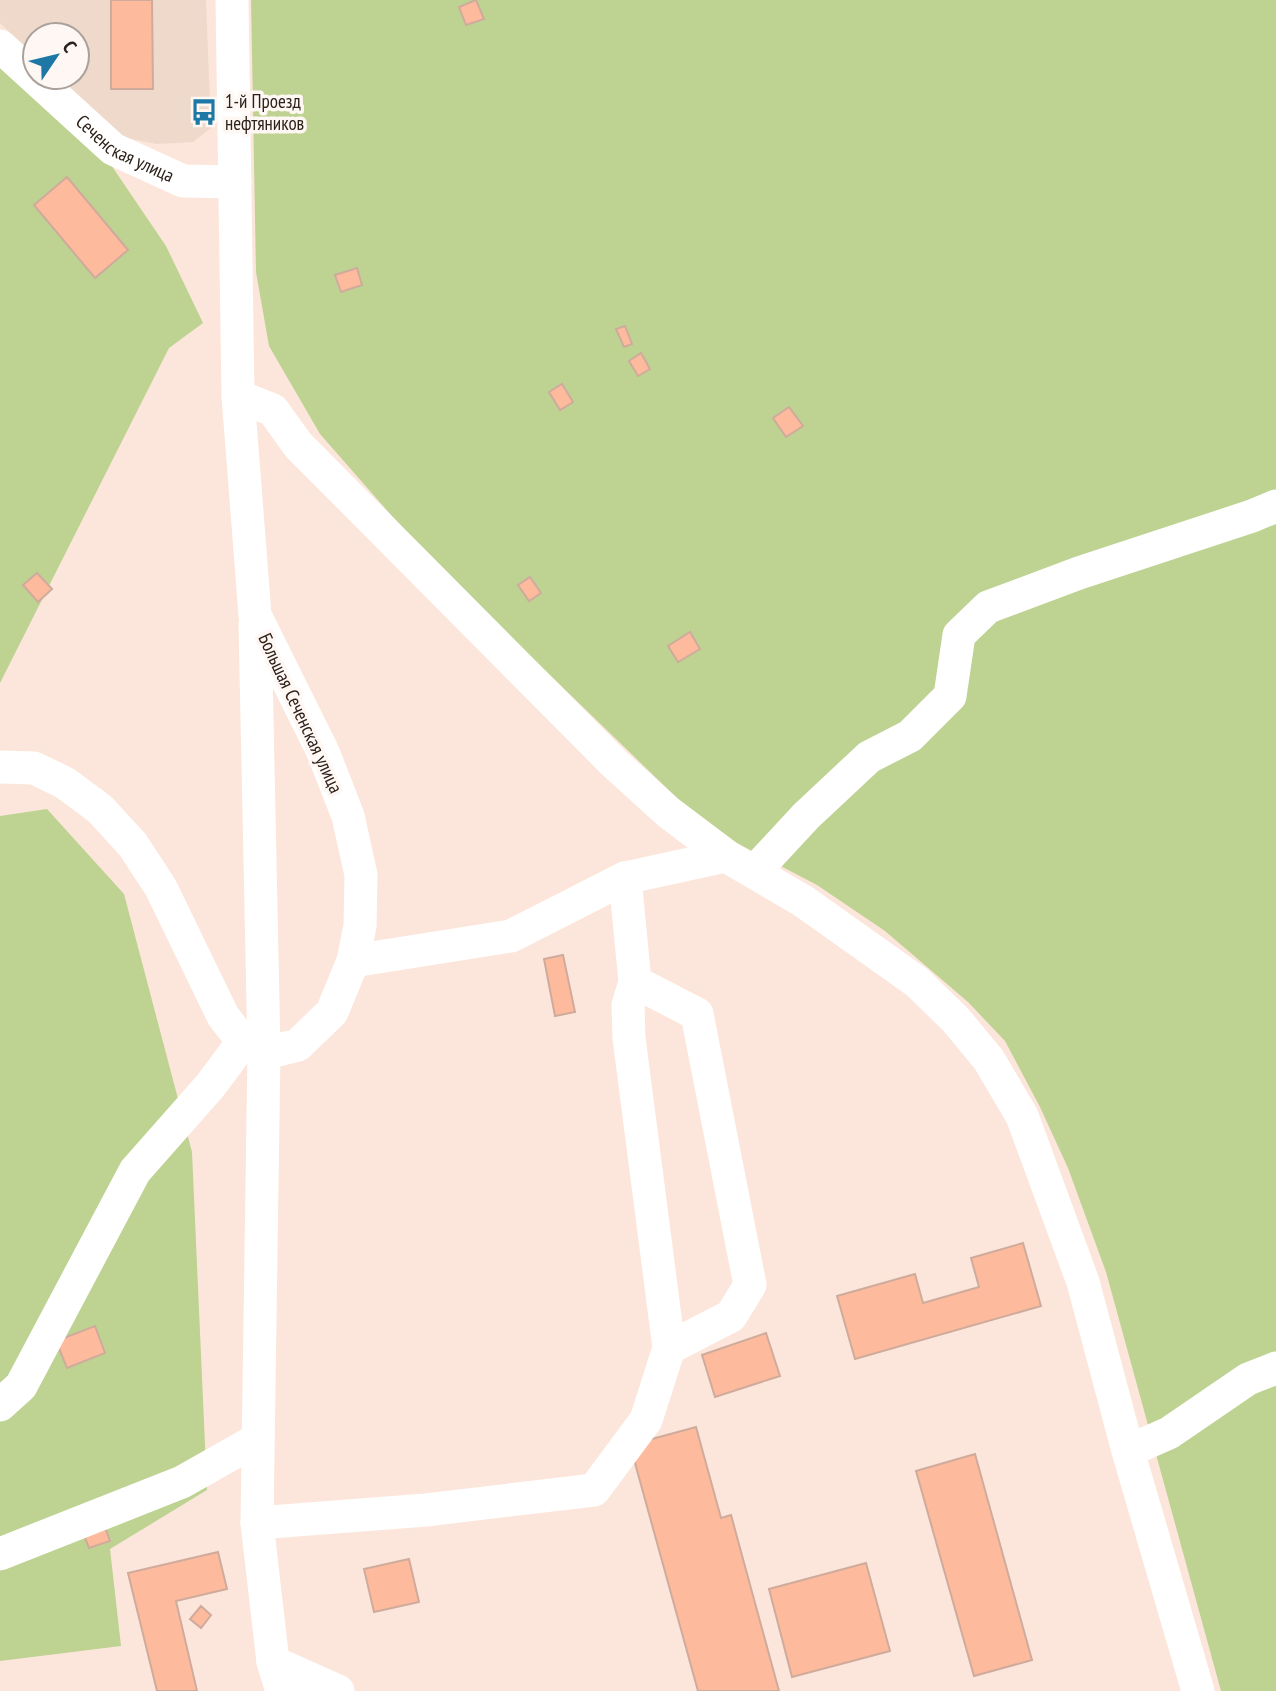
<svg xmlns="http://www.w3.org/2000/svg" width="1276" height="1691" font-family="'PT Sans Narrow',sans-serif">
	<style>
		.commercial { fill: #eed9cb }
		.green { fill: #bed292 }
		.building { fill: #feba9d; stroke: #cfab9c; stroke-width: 2 }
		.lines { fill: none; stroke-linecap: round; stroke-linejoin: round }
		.minor { stroke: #fff; stroke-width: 33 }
		.labels { text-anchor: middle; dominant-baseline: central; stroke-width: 7; stroke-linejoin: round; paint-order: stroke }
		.poi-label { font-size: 19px; fill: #2d211a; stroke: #fef7f3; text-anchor: start }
		.street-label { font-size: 19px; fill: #2d211a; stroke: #fef7f3 }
	</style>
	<rect width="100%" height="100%" fill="#fce6db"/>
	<path class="commercial" d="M0,0h206l5,128 -18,14 -37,2 -38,-8 -61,-59h20v-42h-42v21l-35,-33z"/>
	<path class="green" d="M251,0h1025v1691h-55l-115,-419 -38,-104 -28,-61 -35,-66 -37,-39 -83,-71 -68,-46 -80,-42 -59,-44 -251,-243 -107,-122 -51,-88 -13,-74z
		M0,60l107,99 59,87 37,77 -34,25 -169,335z
		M47,809l77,85 68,258 15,338 -97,59 11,97 -121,15v-845z"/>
	<path class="building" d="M111,0h41l1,89h-42z
		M476,0l8,19 -18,6 -7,-18z
		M67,177l61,73 -33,28 -61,-73z
		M357,268l5,17 -21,7 -6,-17z
		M625,326l7,18 -8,3 -8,-18z
		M641,353l9,16 -12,7 -9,-15z
		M562,384l11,18 -13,8 -11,-18z
		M789,407l14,19 -17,11 -13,-19z
		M37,573l15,16 -14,13 -15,-17z
		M530,577l11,16 -12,8 -11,-16z
		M690,632l10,17 -22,13 -10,-16z
		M563,955l12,57 -20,4 -11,-57z
		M1023,1243l18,63 -186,53 -18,-63 78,-22 8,29 56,-16 -8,-29z
		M95,1326l10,27 -38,15 -11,-27z
		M766,1333l14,43 -65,21 -13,-42z
		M696,1427l25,91 10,-3 48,176h-81l-68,-246z
		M975,1454l57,206 -58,16 -58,-205z
		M103,1522l7,19 -21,7 -7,-18z
		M218,1552l9,37 -51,12 21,90h-40l-29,-118z
		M409,1559l10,43 -45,10 -10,-43z
		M866,1563l24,88 -98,26 -23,-88z
		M201,1606l10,9 -10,13 -11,-9z"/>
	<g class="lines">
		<g class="minor">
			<path id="s1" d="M0,46l113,103 70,32 52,1"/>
			<path d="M238,396l35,14 25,35 315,317 55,50 58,44 77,45 114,81 39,38 33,40 33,56 61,166 45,169 70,240"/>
			<path d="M255,624l9,426 -7,473 16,139 9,29"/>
			<path d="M0,767l34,1 31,15 35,26 33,36 28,43 62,128 20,26 21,8 10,1 24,-6 34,-33 21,-51 7,-35 1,-51 -13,-59 -25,-64 -68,-137 -17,-219 -6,-396"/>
			<path d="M754,872l52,-56 63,-59 41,-21 40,-40 9,-61 29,-28 91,-34 173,-57 24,-10"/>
			<path d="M353,961l158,-25 114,-58 101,-22"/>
			<path d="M635,982l62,32 53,271 -19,31 -62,32"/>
			<path d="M0,1405l21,-19 114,-215 75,-85 33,-44"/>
			<path d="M1128,1451l41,-18 79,-54 28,-11"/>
			<path d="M257,1523l169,-13 168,-20 52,-70 23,-72 -40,-310 -1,-33 7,-23 -10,-104"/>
			<path d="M0,1554l182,-72 76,-43"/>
			<path d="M273,1662l65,29"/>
		</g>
	</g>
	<defs>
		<symbol id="bus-bare" viewBox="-9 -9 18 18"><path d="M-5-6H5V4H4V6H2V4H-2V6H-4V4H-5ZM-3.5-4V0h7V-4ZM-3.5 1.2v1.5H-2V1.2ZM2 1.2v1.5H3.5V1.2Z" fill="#1d78a6" stroke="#fef7f3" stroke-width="2.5" paint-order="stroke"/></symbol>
	</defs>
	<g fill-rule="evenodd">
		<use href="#bus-bare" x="185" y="93" width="38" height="38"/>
	</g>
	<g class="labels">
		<g class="poi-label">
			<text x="225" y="101">1-й Проезд<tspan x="225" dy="22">нефтяников</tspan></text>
		</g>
		<g class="street-label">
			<text stroke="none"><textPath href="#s1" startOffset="163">Сеченская улица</textPath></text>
			<text transform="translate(301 713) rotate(65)">Большая Сеченская улица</text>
		</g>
	</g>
	<g transform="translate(56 56) rotate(55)"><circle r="33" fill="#fef7f3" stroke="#aaa19c" stroke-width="2"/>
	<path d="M0-5L12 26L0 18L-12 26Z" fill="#1d78a6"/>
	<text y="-10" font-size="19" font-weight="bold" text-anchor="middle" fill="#2d211a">С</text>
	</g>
</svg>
